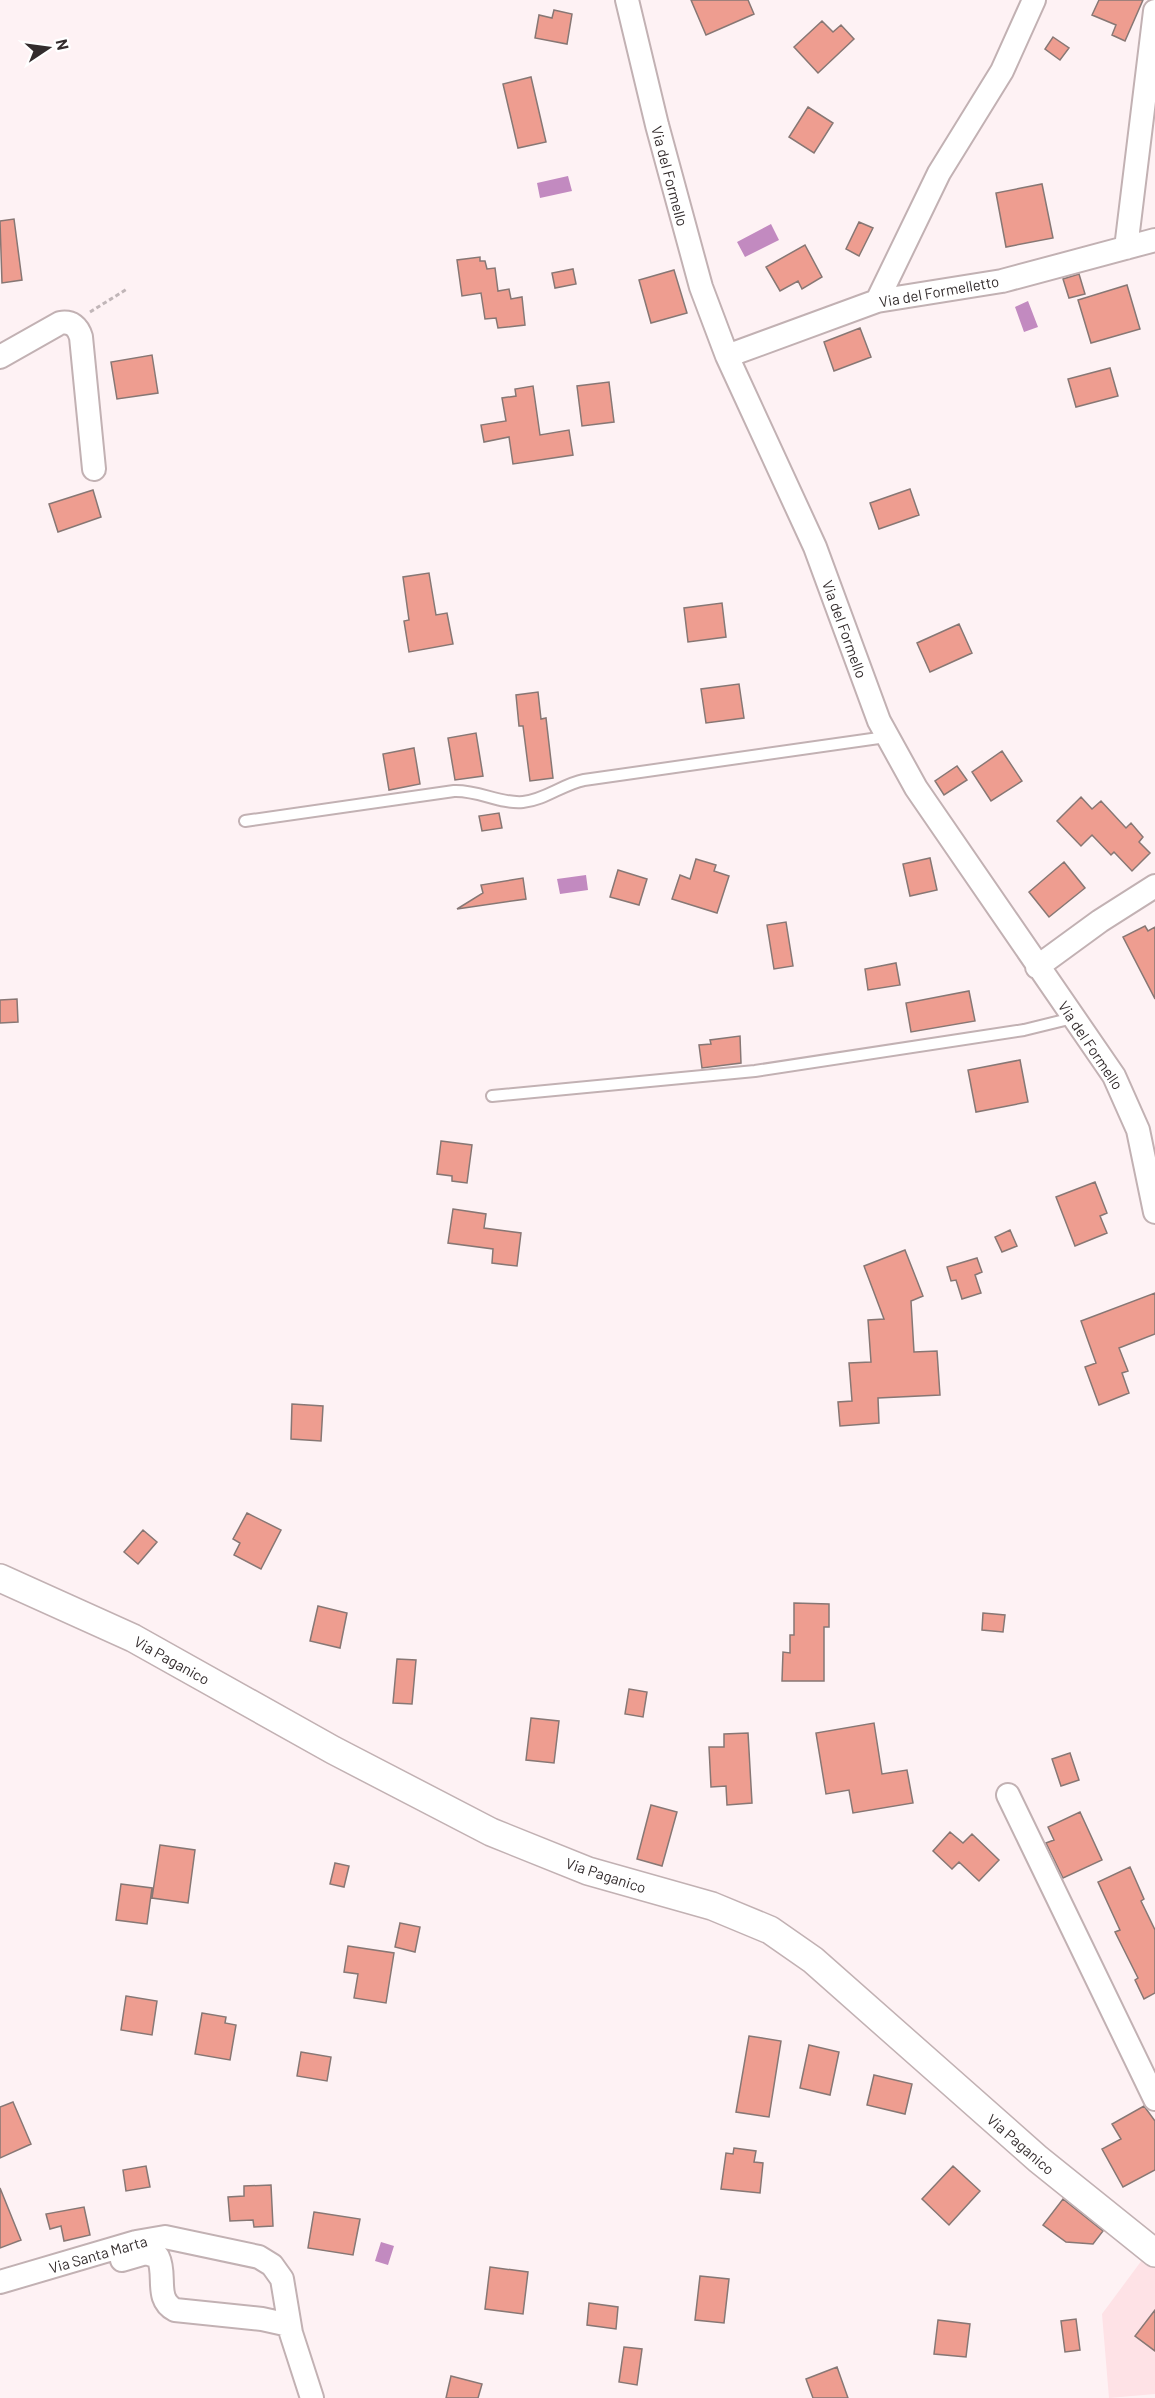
<svg xmlns="http://www.w3.org/2000/svg" width="1155" height="2398" font-family="Barlow,sans-serif">
	<style>
		.built { fill: #fee2e6 }
		.water { fill: #c28ac0 }
		.building { fill: #ee9d90; stroke: #877774; stroke-width: 1.5 }
		.lines { fill: none; stroke-linecap: round; stroke-linejoin: round }
		.service-casing { stroke: #c2b1b3; stroke-width: 14 }
		.minor-casing { stroke: #c2b1b3; stroke-width: 26 }
		.tertiary-casing { stroke: #c2b1b3; stroke-width: 30 }
		.path { stroke: #c1b6b8; stroke-width: 3; stroke-dasharray: 4.5 3; stroke-linecap: butt }
		.service { stroke: #fff; stroke-width: 10 }
		.minor { stroke: #fff; stroke-width: 22 }
		.tertiary { stroke: #fff; stroke-width: 27 }
		.labels { text-anchor: middle; dominant-baseline: central; stroke-width: 5; stroke-linejoin: round; paint-order: stroke }
		.street-label { font-size: 15px; fill: #332c2d; stroke: #fff }
	</style>
	<rect width="100%" height="100%" fill="#fef2f4"/>
	<path class="built" d="M1145,2256l10,8v130l-46,4 -7,-84z"/>
	<path class="water" d="M568,176l4,15 -32,7 -3,-15z
		M771,224l8,16 -34,17 -8,-15z
		M1028,301l10,26 -14,5 -9,-25z
		M586,875l2,15 -28,4 -3,-15z
		M381,2242l13,4 -6,19 -13,-4z"/>
	<path class="building" d="M691,0h57l6,14 -48,21z
		M1099,0h44l-18,41 -13,-6 4,-10 -24,-10z
		M554,10l18,4 -5,30 -32,-6 4,-23 13,3z
		M822,21l11,11 8,-7 13,14 -36,34 -24,-26z
		M1053,37l16,11 -9,12 -15,-11z
		M531,77l15,65 -28,6 -15,-64z
		M808,107l25,16 -19,30 -25,-16z
		M1042,184l11,54 -47,9 -10,-54z
		M14,219l8,61 -20,3 -2,-62z
		M859,222l14,6 -14,28 -13,-7z
		M805,245l17,32 -20,12 -4,-8 -18,10 -14,-24z
		M480,257v4h5l2,8 8,-1 3,23 11,-2 2,10 11,-2 3,28 -27,3 -2,-10 -11,1 -4,-26 -19,3 -5,-36z
		M573,269l3,15 -21,4 -3,-15z
		M674,270l13,43 -36,10 -12,-43z
		M1079,274l6,20 -16,4 -6,-19z
		M1127,285l13,44 -49,14 -13,-43z
		M860,328l11,29 -37,14 -10,-29z
		M152,355l6,38 -41,6 -6,-37z
		M1110,368l8,28 -42,11 -8,-28z
		M609,382l5,40 -32,4 -5,-40z
		M533,386l7,49 29,-5 4,25 -60,9 -4,-27 -25,5 -3,-17 25,-4 -4,-23 14,-2 -1,-7z
		M910,489l9,26 -40,14 -9,-26z
		M93,490l8,27 -43,15 -9,-28z
		M429,573l7,42 11,-2 6,31 -44,8 -5,-31 5,-1 -6,-43z
		M722,603l4,34 -38,5 -4,-34z
		M959,624l13,29 -42,19 -13,-29z
		M739,684l5,34 -38,5 -5,-34z
		M538,692l3,27 5,-1 7,60 -23,3 -7,-55h-4l-3,-31z
		M476,733l7,43 -28,4 -7,-42z
		M414,748l6,36 -31,6 -6,-36z
		M1002,751l20,30 -31,20 -19,-29z
		M957,766l10,14 -23,15 -9,-14z
		M1081,797l11,12 9,-8 25,27 5,-5 12,14 -4,5 11,11 -18,18 -18,-19 -3,3 -19,-20 -11,11 -24,-25z
		M499,813l3,15 -20,3 -3,-15z
		M930,858l7,32 -27,6 -7,-32z
		M696,859l20,6 -2,6 15,5 -12,37 -45,-14 8,-24 10,4z
		M1064,862l21,26 -36,29 -20,-25z
		M618,870l29,9 -8,26 -29,-8z
		M523,878l3,21 -69,10 26,-16 -2,-8z
		M786,922l7,44 -19,3 -7,-44z
		M1145,926l3,5 7,-4v72l-32,-62z
		M896,963l4,22 -32,5 -3,-21z
		M969,991l6,30 -64,11 -5,-29z
		M17,999l1,23 -18,1v-23z
		M740,1036l1,27 -39,5 -3,-23 12,-1 -1,-4z
		M1020,1060l8,42 -52,10 -8,-42z
		M441,1141l31,4 -5,38 -15,-2v-5l-15,-2z
		M1095,1182l12,31 -7,3 7,17 -32,13 -19,-49z
		M453,1209l33,5 -2,14 37,5 -4,33 -25,-3 1,-14 -45,-6z
		M1010,1230l7,16 -15,6 -7,-15z
		M905,1250l18,46 -12,5 3,51 23,-1 3,44 -62,3 1,25 -39,3 -2,-24 14,-1 -3,-38 22,-1 -3,-42 16,-1 -20,-53z
		M977,1258l5,14 -7,3 6,18 -19,6 -6,-19 -5,1 -4,-14z
		M1155,1293v41l-36,14 9,23 -6,2 7,20 -30,12 -14,-38 11,-4 -15,-42z
		M292,1404l31,2 -2,35 -30,-2z
		M247,1513l34,17 -20,39 -27,-14 6,-12 -7,-4z
		M143,1530l14,12 -19,22 -14,-12z
		M794,1603l35,1v23h-5v54h-42l1,-29 7,1v-18h4z
		M318,1606l29,7 -7,35 -30,-7z
		M983,1613l22,2 -2,17 -21,-2z
		M397,1659l19,1 -4,44 -19,-1z
		M629,1689l18,3 -4,25 -18,-3z
		M531,1718l28,3 -5,42 -28,-3z
		M874,1723l8,51 25,-4 6,33 -60,10 -4,-23 -23,4 -10,-61z
		M748,1733l4,70 -25,2 -1,-19 -15,1 -2,-40h15v-13z
		M1070,1753l9,27 -18,6 -9,-27z
		M651,1805l26,7 -15,54 -25,-7z
		M1080,1812l22,48 -39,18 -17,-35 8,-3 -6,-13z
		M950,1832l13,11 9,-9 27,26 -20,21 -20,-19 -7,7 -19,-18z
		M160,1845l35,5 -7,53 -36,-5z
		M335,1863l14,3 -5,21 -14,-3z
		M1130,1867l14,32 -3,2 14,29v63l-11,6 -9,-19 3,-2 -23,-46 5,-2 -22,-48z
		M121,1884l31,4 -5,36 -31,-4z
		M400,1923l20,4 -5,25 -20,-5z
		M348,1946l46,7 -8,50 -32,-5 4,-24 -14,-2z
		M126,1996l31,5 -5,34 -31,-5z
		M202,2013l24,4 -1,6 11,2 -6,35 -35,-6z
		M749,2036l32,5 -12,76 -33,-5z
		M809,2045l30,7 -9,43 -30,-7z
		M301,2052l30,5 -4,24 -30,-5z
		M874,2075l38,9 -7,30 -38,-9z
		M13,2102l18,42 -31,14v-51z
		M1144,2106l11,15v49l-32,17 -21,-38 19,-10 -9,-15z
		M734,2148l22,3 -2,11 9,1 -3,30 -39,-4 5,-36 7,1z
		M146,2166l4,21 -24,4 -3,-21z
		M953,2166l27,25 -31,34 -27,-26z
		M271,2185l2,41 -19,1 -1,-7 -23,1 -2,-24 16,-1v-10z
		M0,2188l21,52 -21,8z
		M1063,2199l40,32 -10,13 -27,-2 -23,-17z
		M84,2207l6,28 -26,6 -3,-15 -11,3 -4,-15z
		M314,2212l46,7 -7,36 -45,-7z
		M490,2267l38,5 -5,42 -38,-5z
		M700,2276l29,3 -5,44 -29,-3z
		M589,2303l29,4 -2,22 -29,-4z
		M1155,2310v41l-20,-15z
		M1076,2319l4,31 -15,2 -4,-31z
		M938,2320l32,4 -4,33 -32,-3z
		M624,2347l18,2 -5,36 -18,-3z
		M837,2367l11,31h-35l-7,-19z
		M451,2376l31,8 -4,14h-32z"/>
	<g class="lines">
		<defs>
			<path id="service" d="M245,821l209,-30c25,-1 45,13 69,11 22,-2 40,-18 61,-22l302,-43
				M492,1096l263,-25 269,-41 49,-12"/>
			<path id="minor" d="M627,0l30,125 44,162 26,69 88,191 64,174 37,67 198,288 24,54 17,82
				M1126,248l29,-237
				M877,301l62,-128 63,-102 32,-71
				M727,356l150,-55 125,-20 153,-41
				M0,357l60,-34c12,-2 18,4 21,14l13,132
				M1037,967l63,-46 55,-35
				M1008,1795l147,304
				M122,2260l24,-7 12,4c9,18 -4,42 17,53l87,9 27,6
				M0,2282l136,-40 29,-5 94,20 13,8 10,14 9,54 21,65"/>
			<path id="tertiary" d="M0,1578l133,60 200,112 158,82 97,39 124,35 58,24 43,30 225,199 117,94"/>
		</defs>
		<use href="#service" class="service-casing"/>
		<use href="#minor" class="minor-casing"/>
		<use href="#tertiary" class="tertiary-casing"/>
		<path class="path" d="M90,312l37,-23"/>
		<use href="#service" class="service"/>
		<use href="#minor" class="minor"/>
		<use href="#tertiary" class="tertiary"/>
	</g>
	<g class="labels">
		<g class="street-label">
			<text transform="translate(670 176) rotate(75)">Via del Formello</text>
			<text transform="translate(939 291) rotate(-10)">Via del Formelletto</text>
			<text transform="translate(845 629) rotate(70)">Via del Formello</text>
			<text transform="translate(1091 1045) rotate(56)">Via del Formello</text>
			<text transform="translate(172 1660) rotate(29)">Via Paganico</text>
			<text transform="translate(606 1875) rotate(18)">Via Paganico</text>
			<text transform="translate(1021 2144) rotate(41)">Via Paganico</text>
			<text transform="translate(98 2254) rotate(-16)">Via Santa Marta</text>
		</g>
	</g>
	<g transform="translate(48 48) rotate(77)" stroke="#ffffff" stroke-width="4.5" paint-order="stroke">
	<path d="M0-4.5L10 22L0 15L-10 22Z" fill="#332c2d"/>
	<text y="-9" font-size="16" font-weight="bold" text-anchor="middle" fill="#332c2d">N</text>
	</g>
</svg>
